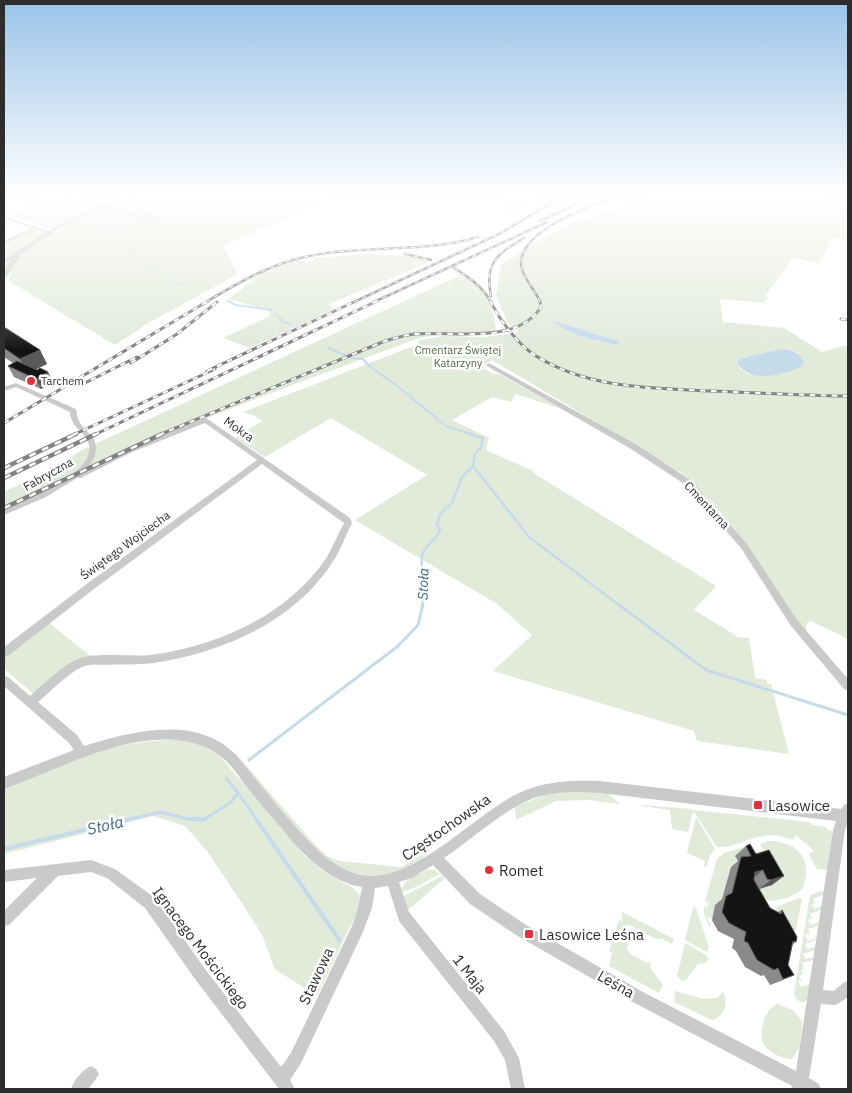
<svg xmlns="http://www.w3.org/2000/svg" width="852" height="1093" font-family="'IBM Plex Sans',sans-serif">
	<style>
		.green { fill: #e2eada; fill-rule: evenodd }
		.water { fill: #c6dbea }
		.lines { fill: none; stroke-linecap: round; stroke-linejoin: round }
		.stream-far4 { stroke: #c6dbea; stroke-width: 1 }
		.stream-far3 { stroke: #c6dbea; stroke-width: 2 }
		.stream-far2 { stroke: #c6dbea; stroke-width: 2.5 }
		.stream-far1 { stroke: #c6dbea; stroke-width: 3 }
		.stream { stroke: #c6dbea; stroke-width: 4 }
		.minor { fill: #cacaca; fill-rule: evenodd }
		.rail-far2-casing { stroke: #828282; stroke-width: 2.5 }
		.rail-far1-casing { stroke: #828282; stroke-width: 3 }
		.rail-casing { stroke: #828282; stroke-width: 4.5 }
		.rail-far2 { stroke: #fff; stroke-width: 1; stroke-dasharray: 4.5; stroke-linecap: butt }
		.rail-far1 { stroke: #fff; stroke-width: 2; stroke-dasharray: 5.5; stroke-linecap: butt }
		.rail { stroke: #fff; stroke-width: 2.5; stroke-dasharray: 7; stroke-linecap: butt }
		.wall { fill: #8a8a8a }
		.shaded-wall { fill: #5a5a5a }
		.building { fill: #141414; stroke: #5a5a5a }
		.poi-dot { fill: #e0323a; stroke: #fff; stroke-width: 2 }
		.labels { text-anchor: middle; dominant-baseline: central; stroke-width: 5; stroke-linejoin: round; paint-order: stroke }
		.far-park-label { font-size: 11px; fill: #4e673b; stroke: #fff }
		.far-poi-label { font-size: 11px; fill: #2d2d2d; stroke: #fff; text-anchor: start }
		.street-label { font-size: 12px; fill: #2d2d2d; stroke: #fff }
		.water-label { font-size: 14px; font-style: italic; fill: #3d6b8c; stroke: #fff }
		.near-poi-label { font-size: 15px; fill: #2d2d2d; stroke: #fff; text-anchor: start }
		.near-street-label { font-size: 15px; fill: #2d2d2d; stroke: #fff }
		.near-water-label { font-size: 16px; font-style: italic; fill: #3d6b8c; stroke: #fff }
	</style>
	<rect width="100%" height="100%" fill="#fff"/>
	<path class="green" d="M48,197h27l25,10 -49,22 -42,-15z
		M123,197h210l-110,49 15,28 -93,51 -30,20 -106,-64 3,-18 -8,10v-8l8,-6v-2l-8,6v-19l30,-14 15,5z
		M503,197h34l-26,15 -7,1z
		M646,197h202v43l-16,-3 -13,27 -26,-7 -27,38 1,3 -3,5 -44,-4 3,23 61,6 38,24 26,-7v294l-37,-18 -4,2 -1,9 -4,-4c-36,-54 -70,-111 -119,-154l-191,-114 -31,17 20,-10 13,7h5l63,35 -46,-15 -5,8 -19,-5 -40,23 37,18 -3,12 47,21 2,3 181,112 -22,24 44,27 11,1 6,40 12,2v4h4l18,70 -92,-13 -3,-10 -201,-60 39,-36 -35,-31 -142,-84 72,-45 -96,-57 -66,39 -30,-19 27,-17 -9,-6 -10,-3 176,-68 5,4 -7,-7 26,-5 41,1 33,-4 1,-4 -9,-4 -13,-29 5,-31 28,-19 42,-22 45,-16h9zM555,321l64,20v3c-18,-1 -51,-11 -66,-21zM782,349h7l10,4 -34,23 -17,-2 -8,-5 -2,-9 12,-4z
		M368,254l39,2 22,6 -100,42 5,5 -84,39 -27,-10 47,-22 -2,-6 -40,-11 25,-18 -3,-1c17,-9 34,-16 52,-20l4,3 10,-3 -2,-2z
		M461,275c23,9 34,33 35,57l-57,3 -20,3c-140,52 -281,103 -415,169v-15l61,-30 15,-11z
		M48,622l41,33h4l-58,40 -31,-26v-12z
		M183,740l12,2 24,13 86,101 18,15 30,17 7,8 -1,12 -42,88 -42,-27 -13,-34 -18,-29 -37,-55 -22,-25 -32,-10 -149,38v-66c62,-27 109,-49 179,-48z
		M224,747l13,8 80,92 10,9 12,5 62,6 21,-12 2,2c-65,42 -99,5 -142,-44 -19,-22 -38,-44 -58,-66z
		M568,791l39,2 13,11 -31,-4 -33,1 -40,19 -1,-13 34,-14z
		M641,805l51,4 2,5h-2l-4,18 -16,-3 -2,-19 -29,-4z
		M693,810l117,12 1,3 15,2 2,3 4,1v4l-5,35 -10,-1 -8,-15 5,-3 -18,-16 -3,5c-35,-14 -46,7 -76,7z
		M696,817l19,32 -5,6 -4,13 -2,-2 1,-5 -18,-8z
		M769,841c22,0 40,12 37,35 -1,5 -2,11 -6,15 -6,6 -21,9 -30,10l-6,-3 -5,-9 12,-4 -3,-24 -8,-17z
		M747,846l-24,54 -8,5 -3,15 -2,-3 -3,1 4,8h-2l-5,-12v-7l3,1 1,-5 -3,-2 12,-42 7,-6z
		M427,870h8l5,4 -22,12 -17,7c1,-14 15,-17 26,-23z
		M442,876l3,2 -37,32 -6,-13z
		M821,891l3,1 -1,3 -10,4 2,4 -3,1 3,5 6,-3v4l-11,4 2,4 -4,2 3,5 8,-3 -1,4 -10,3 2,4 -5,2 3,6 9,-3 -1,2 -11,4 2,5 8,-2v3l-12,4 3,5 8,-2 -1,3 -11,3 2,5 -3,2 2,4 -4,2 3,4 -4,1 3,6 9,-3 -3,16 -4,3 -6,-3 -3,-6 16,-99z
		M800,898l2,1 -9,45 -18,-34 3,-4z
		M693,907l3,1 13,39 -2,5 -22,-12z
		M622,912l52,27 -2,5 -10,-5h-6l-28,-15 -2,4 5,8 -4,12 2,5 18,10 3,-2 1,8 12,16 -4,8 -50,-27 3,-13 -3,-2 10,-31 3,2z
		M685,943l22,13 1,4 -3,3 -7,1 -11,15 -5,2 -5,-5z
		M675,991l29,8 13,-1 6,-6c6,11 1,25 -11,28l-38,-18z
		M777,1004l16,6 9,11 -2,25 -8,13c-8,1 -24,-7 -28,-14 -7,-10 1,-37 13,-41z"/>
	<path class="water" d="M555,321l64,20v4c-22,-4 -49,-10 -67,-23z
		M782,349c10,0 16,3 22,12l-3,6c-18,7 -50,18 -63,-3v-4l12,-4z"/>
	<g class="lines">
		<path class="stream-far4" d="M62,197l32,13
			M99,212l5,3 2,9 59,54 19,8
			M226,300l4,2"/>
		<path class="stream-far3" d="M228,301l8,4 36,5
			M276,314l6,7 9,3
			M328,348l24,10 11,1 6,7 27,19 50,41 28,9"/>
		<path class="stream-far2" d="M473,466l56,71 90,68
			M422,605c4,-17 -2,-33 0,-49 2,-11 15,-15 18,-26l-3,-6 3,-10 12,-11 10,-26 11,-11 2,-12 6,-7 2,-9 -14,-4"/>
		<path class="stream-far1" d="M618,604l88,66 142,45
			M249,760l149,-114 20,-21 5,-21
			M238,793l19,27
			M126,820l34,-8 28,7 15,1 27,-17 8,-10 -12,-15"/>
		<path class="stream" d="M187,819h18
			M256,819l84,122
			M4,849l127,-30"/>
		<path class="minor" d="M120,197h5l-18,9 29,8 13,6 -19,-23h4l21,23v2l-7,1 -16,-7 -29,-8 -43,20 -41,27 1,1 -13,20 -3,2v-6l8,-13 -8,5v-4l41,-27 -8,-3 -33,14v-3l28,-13 -28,-9v-3l45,15 7,-5z
			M489,363l148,82 55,36 55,63 50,76 51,59v12l-4,-2 -53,-63 -50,-78 -55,-63 -55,-36 -144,-83 -1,-1z
			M16,383l60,26c1,4 1,9 3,12 2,5 7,9 11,13 10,11 6,22 -1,33l37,-19 80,-30 144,100 2,5c-6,12 -11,26 -18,37 -39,62 -111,92 -180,103 -16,2 -33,1 -49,2 -7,0 -16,-1 -23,2 -15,7 -31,24 -44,35l39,33 7,11c45,-14 108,-31 148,5 10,10 18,22 27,32 13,17 27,33 41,49 16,17 34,36 58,42 54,13 114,-59 161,-81 25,-12 53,-13 81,-12l241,28 3,-4 4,-2v19l-3,8 -22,160 11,1 9,-8 5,-2v16l-12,8 -15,-1 -12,74 10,6 2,5h-30l1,-3 -161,-85 -115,-66 -46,-31 -37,-39 -21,13 -13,4 10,30 95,119 15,27 6,31h-14l-6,-29 -11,-19 -95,-120 -11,-35 -13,2 -3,20 -10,26 -61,129 -11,17 5,9h-16l-84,-110 -50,-71 -38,-30 -16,-6 -33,4 -49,49 -5,1v-15l33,-33 -33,4v-12l87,-10 24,9 40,29 50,71 76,98 10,-14 61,-127 6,-18 4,-21c-30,-5 -52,-26 -71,-47 -14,-17 -28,-33 -42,-50 -9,-11 -17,-26 -29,-34 -59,-44 -157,12 -216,33v-12l70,-27 -5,-7 -65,-57v-10l4,1 22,19c15,-13 30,-29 48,-37 15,-7 53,-2 72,-4 68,-9 137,-39 177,-98 6,-11 11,-23 17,-34l-82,-59 -172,128 -82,64 -4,1v-10l80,-61 173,-126 -52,-37 -73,29 -51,26h-4l-31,19 -42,18v-6c21,-10 91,-34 85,-64 -3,-14 -18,-16 -19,-33l-54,-25 -12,4v-4zM580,792l20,1 236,28 -3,9 -37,241 -155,-80 -115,-66 -46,-31 -36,-36c27,-18 53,-43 83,-57 16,-8 36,-9 53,-9z
			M91,1066l5,3 3,5 -3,5 -8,10h-17c3,-9 11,-19 20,-23z"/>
		<defs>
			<path id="rail-far2" d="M829,197l19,1
				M540,221l52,-24
				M405,254l26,6
				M454,268c16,10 28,18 37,34
				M491,296c-7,-33 6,-42 33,-58
				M206,302c35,-21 68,-40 108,-47 55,-10 110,-2 164,-18
				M354,302l147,-69 60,-36
				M374,302l173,-80
				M540,302c-4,-12 -18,-24 -19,-37 -2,-34 66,-57 91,-68"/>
			<path id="rail-far1" d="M490,301c10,19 27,43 46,55 53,33 115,32 176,35 45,2 90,4 136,5
				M841,319l7,1
				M131,363l46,-29 40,-32
				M207,371l149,-70
				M81,385l56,-28
				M4,423l204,-122
				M73,435l142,-66
				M94,435l283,-134
				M159,435l226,-94c10,-3 20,-6 30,-7 39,-3 102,11 126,-27l-1,-6"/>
			<path id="rail" d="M4,468l72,-34
				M4,478l92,-44
				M4,508l158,-74"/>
		</defs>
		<use href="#rail-far2" class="rail-far2-casing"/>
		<use href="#rail-far1" class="rail-far1-casing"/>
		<use href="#rail" class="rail-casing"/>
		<use href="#rail-far2" class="rail-far2"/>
		<use href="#rail-far1" class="rail-far1"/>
		<use href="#rail" class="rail"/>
	</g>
	<path class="wall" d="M632,197h15l-8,4 -7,-3z
		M4,327l36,23 7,14 -11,5 12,3 5,10 -12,7 -27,-12 -6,-11 5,-3 -9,-6z
		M746,846l10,8 13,-4 3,35 -13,4 11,19 8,4 4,-2 14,32 -4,3 -4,20 6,10 -24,10 -6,-10 -3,1 -16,-9 -9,-16 -4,-3 2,-9 -16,-8 -6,-11 3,-15 7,-6 9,-32 7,-6 -3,-5z"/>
	<path class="shaded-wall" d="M640,197h7l-8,4z
		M40,350l7,14 -19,9 -8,-14z
		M48,372l5,10 -12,7 -5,-10z
		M763,870l-11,9 3,-7z
		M784,876l-12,9 -13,4 12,-9z
		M794,975l-14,6 -10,4 13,-6z"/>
	<path class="building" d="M4,327l36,23 -20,9 -16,-11z
		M17,361l20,9 3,-2 8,4 -12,7 -28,-13z
		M750,844l6,10 13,-4 15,26 -13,4 -4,-1 -4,-9 -8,2 -1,8 16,28 11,6 1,-4 15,27 -1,5 -3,-1 -5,24 6,10 -11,4 -5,-11 -4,2 -17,-10 -9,-17 -4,-2 2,-9 -17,-9 -7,-11 4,-16 6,-3 9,-36 10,-1 -5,-10z"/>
	<linearGradient id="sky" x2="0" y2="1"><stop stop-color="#9ac4e9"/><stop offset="0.56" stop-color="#fff"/><stop offset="1" stop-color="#fff" stop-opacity="0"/></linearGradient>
	<rect width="852" height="350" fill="url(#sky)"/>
	<g class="poi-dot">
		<circle cx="31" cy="381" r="5"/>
		<rect x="753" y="800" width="10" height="10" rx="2.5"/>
		<circle cx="489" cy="870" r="5"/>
		<rect x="524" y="929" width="10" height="10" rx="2.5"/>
	</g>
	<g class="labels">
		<g class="far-park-label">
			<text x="458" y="350">Cmentarz Świętej<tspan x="458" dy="13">Katarzyny</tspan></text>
		</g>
		<g class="far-poi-label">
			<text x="41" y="381">Tarchem</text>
		</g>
		<g class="street-label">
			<text transform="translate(239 429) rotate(35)">Mokra</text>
			<text transform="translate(48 474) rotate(-29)">Fabryczna</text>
			<text transform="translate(707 505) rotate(47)">Cmentarna</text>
			<text transform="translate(125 545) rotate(-36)">Świętego Wojciecha</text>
		</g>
		<g class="water-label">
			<text transform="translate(423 584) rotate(-88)">Stoła</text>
		</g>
		<g class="near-poi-label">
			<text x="768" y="805">Lasowice</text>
			<text x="499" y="870">Romet</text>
			<text x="539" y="934">Lasowice Leśna</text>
		</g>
		<g class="near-street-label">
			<text transform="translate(446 827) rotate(-35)">Częstochowska</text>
			<text transform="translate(201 948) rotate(53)">Ignacego Mościckiego</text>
			<text transform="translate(470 974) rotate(52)">1 Maja</text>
			<text transform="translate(316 976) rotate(-65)">Stawowa</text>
			<text transform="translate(616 984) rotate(30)">Leśna</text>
		</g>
		<g class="near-water-label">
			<text transform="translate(105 825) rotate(-13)">Stoła</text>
		</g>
	</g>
	<rect width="852" height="1093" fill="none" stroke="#2d2d2d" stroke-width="10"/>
</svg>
